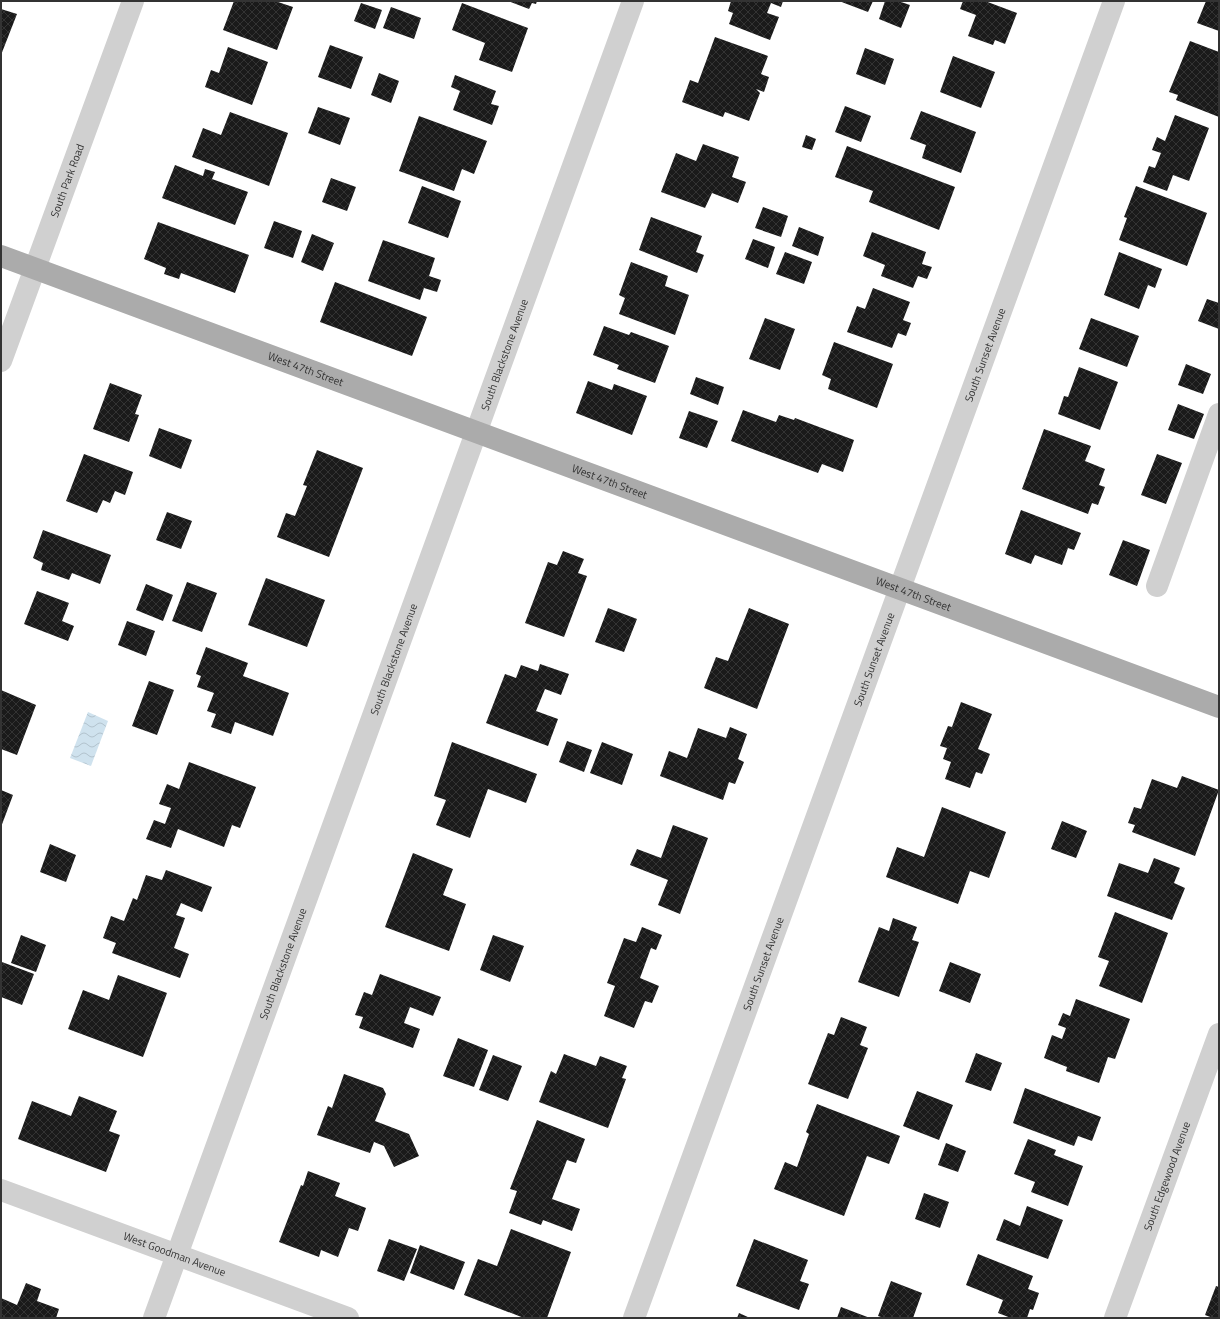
<svg xmlns="http://www.w3.org/2000/svg" width="1220" height="1319" font-family="'Titillium Web',sans-serif">
	<style>
		.water { fill: url(#water-waves) }
		.building { fill: url(#building-cross-hatch) }
		.lines { fill: none; stroke-linecap: round; stroke-linejoin: round }
		.minor { stroke: #d0d0d0; stroke-width: 22 }
		.major { stroke: #ababab; stroke-width: 22 }
		.labels { text-anchor: middle; dominant-baseline: central; stroke-width: 4; stroke-linejoin: round; paint-order: stroke }
		.street-label { font-size: 11px; fill: #333; stroke: #fff }
	</style>
	<defs>
		<pattern id="water-waves" width="16" height="10" patternUnits="userSpaceOnUse"><rect width="16" height="10" fill="#cfe2ee"/><path d="M0 5q4-4 8 0t8 0" fill="none" stroke="#b2c2cd"/></pattern>
		<pattern id="building-cross-hatch" width="8" height="8" patternUnits="userSpaceOnUse"><rect width="8" height="8" fill="#1a1a1a"/><path d="M0 0l8 8M0 8l8-8" fill="none" stroke="#333"/></pattern>
	</defs>
	<rect width="100%" height="100%" fill="#fff"/>
	<path class="water" d="M88,712l20,9 -17,45 -21,-8z"/>
	<path class="building" d="M234,1h41l18,6 -16,43 -54,-20z
		M508,1h29l-1,3 -4,-1 -3,6z
		M731,1h52l-2,6 -10,-4 -4,10 12,4 -9,23 -41,-16 4,-11 -5,-2z
		M839,1h34l-5,11z
		M885,1h13l12,4 -9,23 -22,-9z
		M963,1h22l32,12 -12,31 -10,-4 -2,5 -25,-9 8,-21 -16,-6z
		M1206,1h13v30l-22,-8z
		M361,3l21,7 -7,19 -21,-8z
		M462,3l66,25 -16,44 -33,-12 6,-17 -33,-13z
		M391,7l30,11 -7,21 -31,-11z
		M1,9l16,5 -16,41z
		M715,37l53,19 -7,18 8,3 -5,15 -8,-3 4,4 -11,28 -24,-9 -2,5 -41,-15 8,-22 8,3z
		M1190,41l29,11v65l-43,-17 2,-5 -9,-3z
		M330,45l33,12 -12,32 -33,-12z
		M228,47l40,15 -16,43 -47,-18 6,-17 8,3z
		M865,48l29,11 -9,26 -29,-11z
		M953,56l42,16 -14,36 -41,-16z
		M379,73l20,8 -8,22 -20,-8z
		M455,75l41,16 -5,13 8,2 -7,19 -39,-15 7,-19 -9,-4z
		M845,106l26,10 -10,26 -26,-10z
		M318,107l32,11 -10,27 -32,-12z
		M921,111l55,21 -15,41 -39,-15 4,-13 -16,-6z
		M230,112l58,21 -19,53 -77,-29 11,-29 18,7z
		M1175,115l34,13 -20,53 -16,-6 -6,16 -24,-9 6,-16 6,2 6,-15 -9,-3 5,-13 8,4z
		M419,116l68,25 -13,33 -12,-5 -8,22 -55,-20z
		M806,135l10,4 -4,11 -10,-3z
		M703,144l36,13 -7,20 14,5 -8,21 -26,-10 -7,15 -44,-16 15,-39 20,8z
		M847,146l108,41 -16,43 -70,-28 4,-11 -38,-14z
		M175,165l28,11 2,-7 10,3 -3,7 36,13 -13,33 -73,-27z
		M331,178l25,9 -9,24 -25,-9z
		M422,186l39,15 -13,37 -40,-15z
		M1136,186l71,27 -20,53 -68,-26 8,-22 -3,-1z
		M763,207l25,9 -7,21 -26,-9z
		M651,217l51,19 -6,16 8,3 -7,18 -58,-23z
		M274,221l28,10 -9,27 -29,-10z
		M158,222l91,33 -14,38 -54,-20 -2,6 -15,-5 2,-6 -22,-9z
		M799,227l25,10 -6,19 -26,-10z
		M872,232l54,20 -4,12 10,3 -5,12 -9,-3 -5,12 -32,-12 4,-11 -22,-9z
		M312,234l22,9 -11,28 -22,-9z
		M753,239l22,8 -7,21 -23,-9z
		M383,240l52,18 -6,18 12,4 -4,12 -13,-4 -4,12 -52,-19z
		M785,252l27,10 -8,22 -28,-10z
		M1119,252l43,17 -7,19 -7,-3 -9,24 -35,-14z
		M631,262l37,14 -3,10 24,9 -14,40 -56,-21 6,-16 -6,-3z
		M335,282l92,35 -15,39 -92,-34z
		M873,288l37,14 -7,18 8,3 -5,13 -8,-3 -6,15 -45,-16 10,-26 8,3z
		M1207,299l12,4v26l-21,-8z
		M765,318l30,11 -15,41 -31,-11z
		M1091,318l48,18 -12,31 -48,-18z
		M604,326l25,9 2,-3 38,14 -14,37 -38,-14 2,-4 -26,-10z
		M834,342l59,22 -16,44 -49,-19 3,-10 -9,-4z
		M1186,364l25,10 -8,20 -25,-9z
		M1079,367l39,15 -18,48 -42,-16 6,-18 4,1z
		M696,377l28,10 -6,18 -28,-11z
		M588,381l24,9 2,-6 33,12 -15,39 -56,-22z
		M110,383l32,12 -7,19 4,1 -10,27 -36,-13z
		M1178,404l26,10 -10,25 -26,-9z
		M743,410l33,12 3,-7 15,5 1,-2 59,22 -11,32 -21,-8 -4,9 -87,-32z
		M689,411l29,10 -11,27 -28,-10z
		M159,428l33,12 -11,29 -32,-13z
		M1044,429l47,17 -6,15 20,8 -6,16 6,2 -7,18 -6,-2 -4,11 -66,-25z
		M317,450l46,18 -34,89 -52,-20 9,-24 9,3 12,-30 -4,-1z
		M84,454l49,18 -8,23 -10,-4 -5,12 -7,-3 -6,13 -31,-12z
		M1157,454l25,9 -16,41 -25,-9z
		M1021,510l60,23 -7,17 -6,-2 -6,17 -27,-10 -4,9 -26,-10z
		M167,512l25,9 -11,28 -25,-9z
		M43,530l68,25 -11,29 -28,-11 -3,7 -28,-10 2,-7 -10,-5z
		M1123,540l27,10 -13,36 -28,-11z
		M563,551l21,8 -6,14 9,3 -23,61 -39,-14 23,-61 9,3z
		M266,578l59,22 -18,47 -59,-22z
		M187,582l30,11 -15,39 -30,-11z
		M146,584l27,11 -10,26 -27,-11z
		M37,591l32,12 -7,18 12,5 -6,15 -44,-17z
		M608,608l29,11 -13,33 -29,-10z
		M749,608l40,16 -32,85 -53,-21 12,-31 12,4z
		M127,621l28,10 -9,25 -28,-11z
		M206,647l42,16 -5,13 46,17 -16,43 -38,-14 -4,12 -20,-7 5,-13 -9,-3 7,-18 -17,-6 4,-11 -5,-2z
		M540,664l29,10 -8,21 -16,-6 -9,22 22,8 -10,27 -62,-23 19,-49 11,4 5,-13 17,6z
		M149,681l25,9 -17,45 -25,-9z
		M1,690l35,15 -19,50 -16,-6z
		M961,702l31,12 -14,35 12,5 -8,20 -6,-2 -6,16 -25,-9 6,-17 -8,-3 4,-11 -7,-2 8,-20 4,1z
		M730,727l17,7 -9,25 6,3 -9,22 -6,-2 -6,18 -63,-24 9,-25 18,7 11,-30 28,10z
		M567,741l25,9 -8,22 -25,-10z
		M452,742l85,32 -11,29 -38,-14 -18,49 -34,-13 10,-25 -12,-4z
		M602,742l31,12 -11,31 -32,-12z
		M189,762l67,25 -16,41 -8,-3 -8,22 -46,-18 -7,19 -25,-9 8,-19 11,4 6,-16 -12,-4 8,-20 12,5z
		M1182,776l37,14 -24,66 -63,-24 3,-7 -7,-2 6,-16 7,2 11,-30 25,9z
		M1,790l12,5 -12,32z
		M942,807l64,25 -17,46 -19,-7 -12,33 -72,-27 11,-30 27,10z
		M1062,821l25,10 -11,27 -25,-9z
		M673,825l35,13 -28,76 -22,-9 10,-25 -38,-15 7,-16 24,9z
		M50,844l26,11 -10,27 -26,-10z
		M413,853l40,16 -10,26 23,9 -17,47 -64,-24z
		M1154,858l26,10 -6,15 11,5 -13,32 -65,-24 12,-33 29,10z
		M166,870l46,17 -10,25 -21,-9 -5,12 9,3 -11,30 15,6 -9,24 -68,-25 4,-10 -13,-5 8,-22 13,5 9,-23 4,2 9,-25 16,5z
		M1115,912l53,21 -26,70 -43,-17 10,-25 -11,-4z
		M893,918l24,9 -5,13 7,2 -20,55 -41,-15 21,-55 10,4z
		M642,927l20,8 -6,15 -5,-2 -11,30 19,8 -7,17 -7,-2 -11,27 -30,-12 11,-30 -8,-3 17,-45 12,4z
		M21,935l25,10 -10,27 -25,-9z
		M493,935l31,11 -14,36 -30,-12z
		M2,962l32,12 -12,31 -21,-8z
		M950,962l31,12 -11,29 -31,-12z
		M380,974l61,23 -8,19 -23,-9 -6,16 16,6 -7,19 -54,-20 4,-11 -8,-2 9,-23 8,3z
		M118,975l49,18 -24,64 -75,-28 15,-39 26,10z
		M1076,999l54,20 -15,40 -7,-2 -9,26 -33,-12 1,-4 -23,-9 8,-23 10,4 4,-11 -8,-3 5,-12 7,3z
		M841,1017l26,10 -7,18 8,3 -20,51 -40,-15 20,-51 6,2z
		M458,1038l30,12 -14,37 -31,-11z
		M976,1053l26,10 -11,28 -26,-9z
		M564,1054l32,12 4,-10 27,10 -5,12 4,1 -18,49 -69,-26 12,-31 5,3z
		M493,1055l29,11 -14,35 -29,-11z
		M344,1074l39,14 3,6 -11,27 34,13 10,22 -25,11 -10,-21 -10,-4 -4,11 -53,-18 11,-29 4,2z
		M1025,1088l76,29 -9,24 -14,-5 -4,10 -61,-23z
		M917,1091l36,14 -14,35 -36,-14z
		M79,1096l38,15 -8,20 11,4 -14,37 -88,-33 14,-38 39,15z
		M817,1104l83,32 -11,28 -22,-8 -23,60 -70,-27 11,-27 12,5 12,-33 -3,-2z
		M537,1120l48,19 -9,24 -9,-3 -15,39 28,10 -8,22 -29,-11 -2,5 -32,-12 8,-22 -7,-2z
		M1028,1139l28,11 -2,5 29,11 -15,40 -37,-14 4,-10 -21,-8z
		M946,1143l20,8 -8,21 -20,-7z
		M308,1171l32,12 -5,13 31,12 -8,23 -9,-3 -11,29 -17,-7 -2,7 -40,-15 22,-57 2,1z
		M924,1193l25,9 -9,26 -25,-9z
		M1027,1206l36,14 -15,39 -52,-19 8,-21 16,7z
		M511,1229l60,23 -24,66h-23l-60,-23 14,-36 19,7z
		M389,1239l28,10 -13,32 -27,-10z
		M754,1239l54,21 -8,21 9,3 -10,26 -63,-24z
		M420,1245l45,17 -11,28 -44,-17z
		M978,1254l55,22 -5,13 11,4 -6,17 -3,-1 -3,9h-16l-13,-5 5,-13 -37,-15z
		M891,1281l31,12 -9,25h-29l-6,-2z
		M26,1283l15,6 -4,12 22,8 -3,9h-55v-20l16,7z
		M1216,1286l3,1v31h-6l-8,-3z
		M841,1307l29,11h-33z
		M739,1313l11,5h-13z"/>
	<g class="lines">
		<g class="minor">
			<path id="s1" d="M1,361l132,-360"/>
			<path d="M1157,586l62,-172"/>
			<path id="s2" d="M1,1190l347,128"/>
			<path id="s3" d="M154,1318l479,-1317"/>
			<path id="s4" d="M634,1318l480,-1317"/>
			<path id="s5" d="M1115,1318l104,-284"/>
		</g>
		<path class="major" id="s6" d="M1,256l1218,451"/>
	</g>
	<g class="labels">
		<g class="street-label">
			<text stroke="none"><textPath href="#s1" startOffset="192">South Park Road</textPath></text>
			<text stroke="none"><textPath href="#s3" startOffset="1025">South Blackstone Avenue</textPath></text>
			<text stroke="none"><textPath href="#s4" startOffset="1025">South Sunset Avenue</textPath></text>
			<text stroke="none"><textPath href="#s6" startOffset="325">West 47th Street</textPath></text>
			<text stroke="none"><textPath href="#s6" startOffset="649">West 47th Street</textPath></text>
			<text stroke="none"><textPath href="#s6" startOffset="973">West 47th Street</textPath></text>
			<text stroke="none"><textPath href="#s3" startOffset="701">South Blackstone Avenue</textPath></text>
			<text stroke="none"><textPath href="#s4" startOffset="701">South Sunset Avenue</textPath></text>
			<text stroke="none"><textPath href="#s3" startOffset="377">South Blackstone Avenue</textPath></text>
			<text stroke="none"><textPath href="#s4" startOffset="377">South Sunset Avenue</textPath></text>
			<text stroke="none"><textPath href="#s5" startOffset="151">South Edgewood Avenue</textPath></text>
			<text stroke="none"><textPath href="#s2" startOffset="185">West Goodman Avenue</textPath></text>
		</g>
	</g>
	<rect width="1220" height="1319" fill="none" stroke="#333333" stroke-width="4"/>
</svg>
